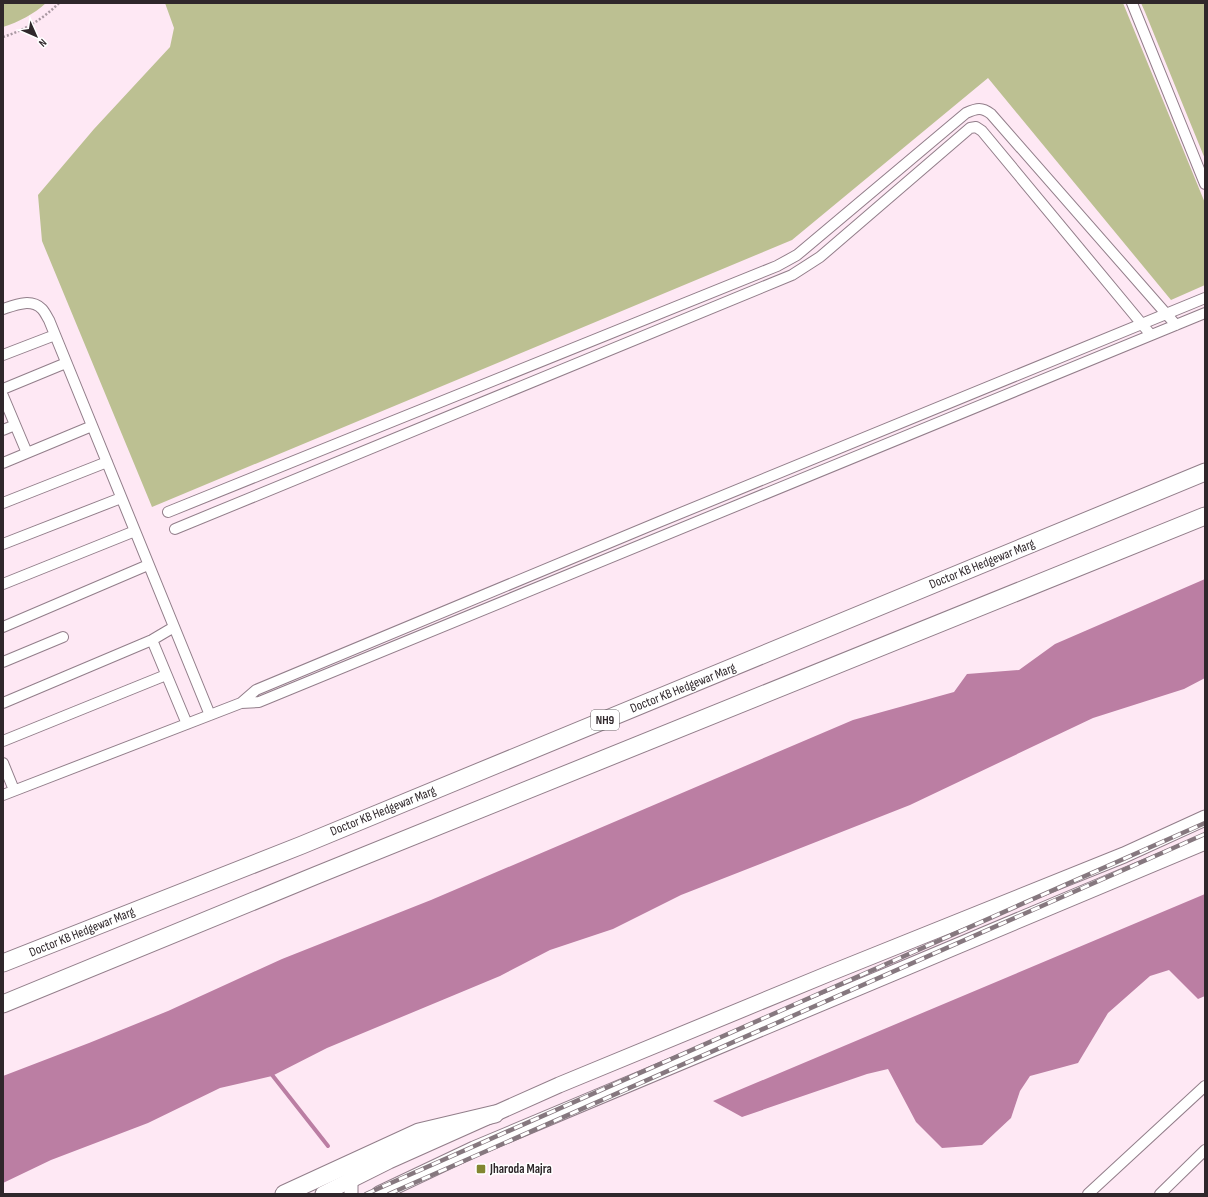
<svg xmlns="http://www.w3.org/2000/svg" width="1208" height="1197" font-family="'Sofia Sans Condensed',sans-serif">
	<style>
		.green { fill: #bcc092 }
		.water { fill: #bb7ea3 }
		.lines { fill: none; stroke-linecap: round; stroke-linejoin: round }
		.stream { stroke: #bb7ea3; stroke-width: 4 }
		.minor-casing { stroke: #927e8a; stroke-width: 12 }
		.tertiary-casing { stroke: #927e8a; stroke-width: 15 }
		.secondary-casing { stroke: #927e8a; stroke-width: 17 }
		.trunk-casing { stroke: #927e8a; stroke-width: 19 }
		.path { stroke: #a999a2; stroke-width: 2.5; stroke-dasharray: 2 2; stroke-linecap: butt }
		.minor { stroke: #fff; stroke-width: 10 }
		.tertiary { stroke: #fff; stroke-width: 13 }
		.secondary { stroke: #fff; stroke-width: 15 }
		.trunk { stroke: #fff; stroke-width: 17 }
		.rail-casing { stroke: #86787f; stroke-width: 4.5 }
		.rail { stroke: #fff; stroke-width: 3; stroke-dasharray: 9; stroke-linecap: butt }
		.poi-dot { fill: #828630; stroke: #fff; stroke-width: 1.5 }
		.labels { text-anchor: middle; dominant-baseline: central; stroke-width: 3; stroke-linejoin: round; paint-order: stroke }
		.shield { fill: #fff; stroke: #6d686b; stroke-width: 1 }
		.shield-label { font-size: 12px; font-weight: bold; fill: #2f272b }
		.street-label { font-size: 13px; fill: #2f272b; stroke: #fff }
		.poi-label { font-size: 13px; font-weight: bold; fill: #2f272b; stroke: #fff; text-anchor: start }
	</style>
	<rect width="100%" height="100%" fill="#fee8f4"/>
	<path class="green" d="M3,3h43c-12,11 -27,19 -43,24z
		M165,3h958l82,200v82l-34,15 -183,-222 -196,162 -640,267 -110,-266 -4,-46 56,-66 76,-82 4,-19z
		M1141,3h64v156l-60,-147z"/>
	<path class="water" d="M1205,579v99l-21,11 -91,29 -183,87 -229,90 -68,34 -63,21 -50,26 -173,72 -55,28 -52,12 -72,35 -97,37 -48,23v-107l86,-33 79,-32 114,-52 149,-59 422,-180 101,-28 13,-18 52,-4 36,-26z
		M1205,894v102l-7,3 -29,-29 -19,6 -42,37 -30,50 -48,13 -10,15 -9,27 -29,27 -40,3 -26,-26 -28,-53 -21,5 -125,43 -29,-16z"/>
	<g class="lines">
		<path class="stream" d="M269,1071l59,75"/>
		<defs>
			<path id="minor" d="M1132,3l73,181
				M3,309c12,-4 28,-11 39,0 3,3 5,8 7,11l161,395
				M3,355l52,-20
				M3,389l63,-26
				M3,396l24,57
				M3,430l12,-5
				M3,463l89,-37
				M3,503l104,-41
				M168,512l609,-246 20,-11 169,-142c11,-5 16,-6 25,1l185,211
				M175,529l617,-254 28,-18 150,-129 6,-1 6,4 169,204
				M3,544l118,-46
				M3,584l132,-53
				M3,627l145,-62
				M152,640l35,84
				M3,662l60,-25
				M3,703l149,-63 22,-13
				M241,703l15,-13 403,-168 546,-224
				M3,741l163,-66
				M3,763l11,27
				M3,795l238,-92 18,-1 946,-389
				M1088,1194l117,-108
				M1160,1194l45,-44"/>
			<path id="tertiary" d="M351,1194v-15"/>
			<path id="secondary" d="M323,1194l66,-33 170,-76 269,-111 296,-119 81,-37
				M379,1194l95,-45 731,-307"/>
			<path id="trunk" d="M3,963l299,-118 903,-373
				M3,1004l314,-129 888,-359
				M284,1194l135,-62 76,-18"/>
		</defs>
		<use href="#minor" class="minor-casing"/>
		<use href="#tertiary" class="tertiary-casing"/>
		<use href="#secondary" class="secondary-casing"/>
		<use href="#trunk" class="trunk-casing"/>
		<path class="path" d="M3,37c22,-7 40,-18 56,-34"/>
		<use href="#minor" class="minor"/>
		<use href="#tertiary" class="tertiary"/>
		<use href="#secondary" class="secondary"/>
		<use href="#trunk" class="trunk"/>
		<defs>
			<path id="rail" d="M366,1194l839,-371
				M389,1194l816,-360"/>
		</defs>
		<use href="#rail" class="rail-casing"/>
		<use href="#rail" class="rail"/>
	</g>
	<rect class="poi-dot" x="476" y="1164" width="10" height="10" rx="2"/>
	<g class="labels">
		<rect class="shield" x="591" y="710" width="28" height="20" rx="3"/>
		<g class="shield-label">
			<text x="605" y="720">NH9</text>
		</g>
		<g class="street-label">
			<text transform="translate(982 564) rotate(-22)">Doctor KB Hedgewar Marg</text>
			<text transform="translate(683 688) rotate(-22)">Doctor KB Hedgewar Marg</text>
			<text transform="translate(383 811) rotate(-22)">Doctor KB Hedgewar Marg</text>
			<text transform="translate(82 932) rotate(-22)">Doctor KB Hedgewar Marg</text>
		</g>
		<g class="poi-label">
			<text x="490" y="1169">Jharoda Majra</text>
		</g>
	</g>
	<rect width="1208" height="1197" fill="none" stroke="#2f272b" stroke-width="8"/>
	<g transform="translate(36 36) rotate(135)" stroke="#ffffff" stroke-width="3" paint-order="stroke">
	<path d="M0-3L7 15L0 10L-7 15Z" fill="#2f272b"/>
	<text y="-6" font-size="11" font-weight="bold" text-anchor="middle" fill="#2f272b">N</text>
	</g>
</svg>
